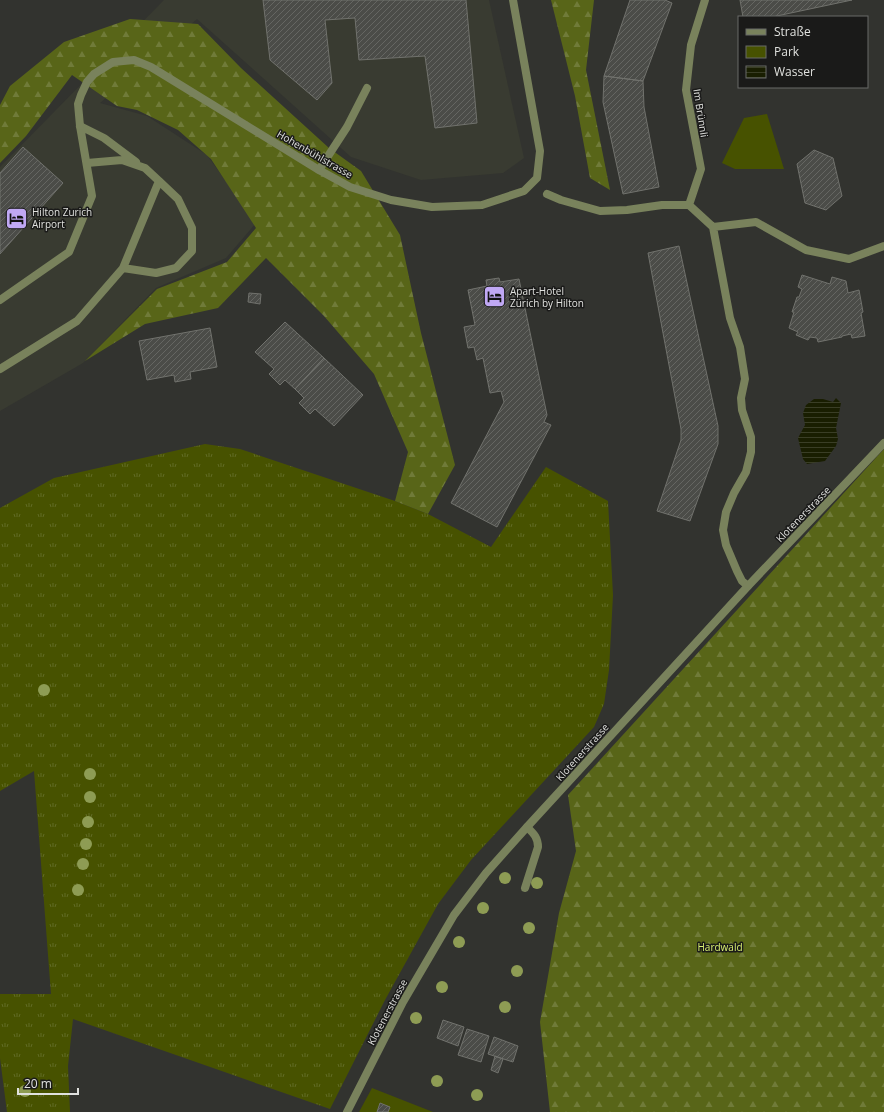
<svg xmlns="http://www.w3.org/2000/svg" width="884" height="1112" font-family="'Open Sans',sans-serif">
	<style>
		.built { fill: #393b31 }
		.grass { fill: url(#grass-tufts) }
		.forest { fill: url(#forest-firs) }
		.green { fill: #475200 }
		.water { fill: url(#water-rules) }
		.building { fill: url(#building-hatch); stroke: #71726d }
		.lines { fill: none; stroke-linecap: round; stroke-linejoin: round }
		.service { stroke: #79825c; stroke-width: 8 }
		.minor { stroke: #79825c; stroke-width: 8 }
		.tree { fill: #8e9c54 }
		.labels { text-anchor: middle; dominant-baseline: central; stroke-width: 3; stroke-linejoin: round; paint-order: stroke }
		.street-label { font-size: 10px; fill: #e0e1de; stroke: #1a1a19 }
		.poi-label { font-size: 10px; fill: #e0e1de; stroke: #1a1a19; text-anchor: start }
		.park-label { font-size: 10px; fill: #daf172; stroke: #1a1a19 }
	</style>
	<defs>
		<pattern id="grass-tufts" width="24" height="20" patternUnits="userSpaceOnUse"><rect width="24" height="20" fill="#475200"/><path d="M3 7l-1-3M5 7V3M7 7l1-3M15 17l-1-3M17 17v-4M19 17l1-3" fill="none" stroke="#616b25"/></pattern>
		<pattern id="forest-firs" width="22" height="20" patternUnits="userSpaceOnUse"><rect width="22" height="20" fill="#586518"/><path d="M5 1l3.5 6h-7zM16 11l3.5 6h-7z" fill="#707b39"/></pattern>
		<pattern id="water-rules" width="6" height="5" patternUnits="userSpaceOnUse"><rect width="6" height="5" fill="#191e01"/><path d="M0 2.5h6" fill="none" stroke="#3a3e26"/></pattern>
		<pattern id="building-hatch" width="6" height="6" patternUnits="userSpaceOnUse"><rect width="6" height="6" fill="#4b4c48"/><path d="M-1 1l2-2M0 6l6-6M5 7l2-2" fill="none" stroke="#656662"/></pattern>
	</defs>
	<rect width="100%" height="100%" fill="#32332f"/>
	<path class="built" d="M164,0h325l35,158 -21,15 -82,7 -70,-23 -154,-138 -97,84 47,13 60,39 49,68 -30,35 -70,30 -73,75 -83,48v-244z"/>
	<path class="grass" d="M205,444l35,5 155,52 33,13 63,33 55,-80 62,34 5,94 -4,75 -5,34 -10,23 -123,133 -33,44 -53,96 -55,109 -257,-90 -5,47 2,46h-63l-7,-54v-64h51l-17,-223 -34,20v-283l54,-30z"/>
	<path class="forest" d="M551,0h43l-8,70 24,120 -20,-12 -15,-82z
		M130,19l68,5 43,44 88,80 32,23 39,64 21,98 34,132 -27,49 -33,-13 13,-49 -34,-78 -50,-58 -58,-58 -48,50 -73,16 -60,37 72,-72 70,-27 29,-34 -45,-69 -33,-29 -41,-20 -20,-4 -45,-31 -46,61 -26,27v-58l10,-19 54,-44z
		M884,449v663h-334l-10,-90 19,-109 17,-62 -8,-56z"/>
	<path class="green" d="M767,114l17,55h-49l-13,-6 22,-45z
		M372,1088l61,24h-74z"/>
	<path class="water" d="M836,398l5,5 -5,25 2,11 -2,7 -11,15 -18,3 -4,-5 -5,-21 7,-13 -2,-12 3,-8 8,-6h9l10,3z"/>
	<path class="building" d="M263,0h203l11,123 -42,5 -10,-72 -66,4 -4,-42 -30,2 7,63 -15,17 -47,-40z
		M630,0h35l7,3 -29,78 -39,-5z
		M740,0h112l-80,17h-29z
		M604,76l39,5 1,26 15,80 -36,7 -20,-92z
		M23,147l40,36 -63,71v-81z
		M814,150l19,8 9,38 -16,14 -21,-7 -8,-39z
		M679,246l39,180v18l-28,77 -33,-10 24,-71v-11l-33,-176z
		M802,275l28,9 2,-7 14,4 2,12 11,-3 4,22 -2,1 4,23 -13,2 -1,-4 -9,2v1l-24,5 -1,-4 -7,-1 -2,3 -12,-5 2,-3 -9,-4 5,-16h-2l5,-15h2l3,-8 -4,-2z
		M499,278l1,4 19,-3 28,136 -3,7 7,3 -54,102 -46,-24 53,-101 -3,-11 -11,2 -7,-35 -6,2 -3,-13 -6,1 -4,-21 11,-2 -7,-35 19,-4 -1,-6z
		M249,293l12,1 -1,10 -12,-2z
		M285,322l39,36 -29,31 -10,-9 -5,5 -11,-11 5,-5 -19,-17z
		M210,328l7,39 -27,5 1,7 -16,3 -1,-7 -27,5 -8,-39z
		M324,358l39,37 -29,31 -19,-17 -5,5 -11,-11 5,-5 -9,-9z
		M443,1020l21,7 -6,19 -21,-8z
		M467,1029l22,7 -8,26 -23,-7z
		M494,1037l24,9 -5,16 -25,-8z
		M495,1056l8,3 -5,14 -7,-3z
		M380,1103l10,4 -2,5h-11z"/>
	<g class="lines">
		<path class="service" d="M80,126l24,12 32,24
			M319,170l28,-43 20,-39
			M547,194l14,6 39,11 27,-1 35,-5h27l24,22 17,91 10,29 5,32 -4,19 1,12 9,27v15l-5,20 -12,21 -8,19 -3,18 3,15 11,26 5,10 6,5
			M689,205l12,-36 -15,-79 5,-45 14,-45
			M713,227l43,-5 50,28 43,9 35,-13
			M123,268l33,5 20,-5 16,-17v-23l-14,-29 -19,-18
			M0,300l69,-48 23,-56 -12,-70
			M0,369l77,-48 46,-53 36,-87 -14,-13 -23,-8 -35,3
			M525,888l13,-41c0,-10 -5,-14 -11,-20"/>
		<path class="minor" d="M80,126l-2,-22 3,-9 6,-13 7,-8 19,-12 21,-2 17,7 168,103 31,17 41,13 41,7 50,-2 42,-14 13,-13 3,-27 -27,-151
			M347,1112l56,-110 51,-87 32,-42 41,-46 221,-241 136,-143"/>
	</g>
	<g class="tree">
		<circle cx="44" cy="690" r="6"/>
		<circle cx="90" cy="774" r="6"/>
		<circle cx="90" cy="797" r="6"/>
		<circle cx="88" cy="822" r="6"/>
		<circle cx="86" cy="844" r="6"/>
		<circle cx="83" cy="864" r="6"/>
		<circle cx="505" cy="878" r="6"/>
		<circle cx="537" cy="883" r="6"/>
		<circle cx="78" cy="890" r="6"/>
		<circle cx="483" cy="908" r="6"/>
		<circle cx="529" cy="928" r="6"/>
		<circle cx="459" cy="942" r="6"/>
		<circle cx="517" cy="971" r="6"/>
		<circle cx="442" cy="987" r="6"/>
		<circle cx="505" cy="1007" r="6"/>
		<circle cx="416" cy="1018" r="6"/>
		<circle cx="437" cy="1081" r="6"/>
		<circle cx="25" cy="1091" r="6"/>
		<circle cx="477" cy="1095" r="6"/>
	</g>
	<defs>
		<symbol id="hotel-square" viewBox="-11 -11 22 22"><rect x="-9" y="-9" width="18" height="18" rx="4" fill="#c0a8f4" stroke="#1a1a19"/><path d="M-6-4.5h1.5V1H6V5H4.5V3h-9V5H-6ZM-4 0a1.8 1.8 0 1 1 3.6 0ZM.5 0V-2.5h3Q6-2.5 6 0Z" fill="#111"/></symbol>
	</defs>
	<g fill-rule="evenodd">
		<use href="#hotel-square" x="4" y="206" width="25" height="25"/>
		<use href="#hotel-square" x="482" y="284" width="25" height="25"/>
	</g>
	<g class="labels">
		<g class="street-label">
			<text transform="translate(701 113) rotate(81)">Im Brünnli</text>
			<text transform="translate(315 154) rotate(30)">Hohenbühlstrasse</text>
			<text transform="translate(803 514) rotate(-46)">Klotenerstrasse</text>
			<text transform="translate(582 752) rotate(-48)">Klotenerstrasse</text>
			<text transform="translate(387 1012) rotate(-62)">Klotenerstrasse</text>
		</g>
		<g class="poi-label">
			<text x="32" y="212">Hilton Zurich<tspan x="32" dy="12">Airport</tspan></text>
			<text x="510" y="291">Apart-Hotel<tspan x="510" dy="12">Zürich by Hilton</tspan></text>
		</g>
		<g class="park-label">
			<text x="720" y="947">Hardwald</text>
		</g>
	</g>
	<rect x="738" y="16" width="130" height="72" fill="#1a1a19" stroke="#696a68"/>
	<rect x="746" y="29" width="20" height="6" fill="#79825c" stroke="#696a68"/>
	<text x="774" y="36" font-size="12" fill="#e0e1de">Straße</text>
	<rect x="746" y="46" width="20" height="12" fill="#475200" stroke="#696a68"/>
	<text x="774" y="56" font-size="12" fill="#e0e1de">Park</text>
	<rect x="746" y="66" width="20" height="12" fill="url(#water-rules)" stroke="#696a68"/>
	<text x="774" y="76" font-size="12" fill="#e0e1de">Wasser</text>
	<path d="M18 1088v6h60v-6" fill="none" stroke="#e0e1de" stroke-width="2"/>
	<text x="24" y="1088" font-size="12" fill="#e0e1de" stroke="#1a1a19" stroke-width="3" paint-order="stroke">20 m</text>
</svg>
